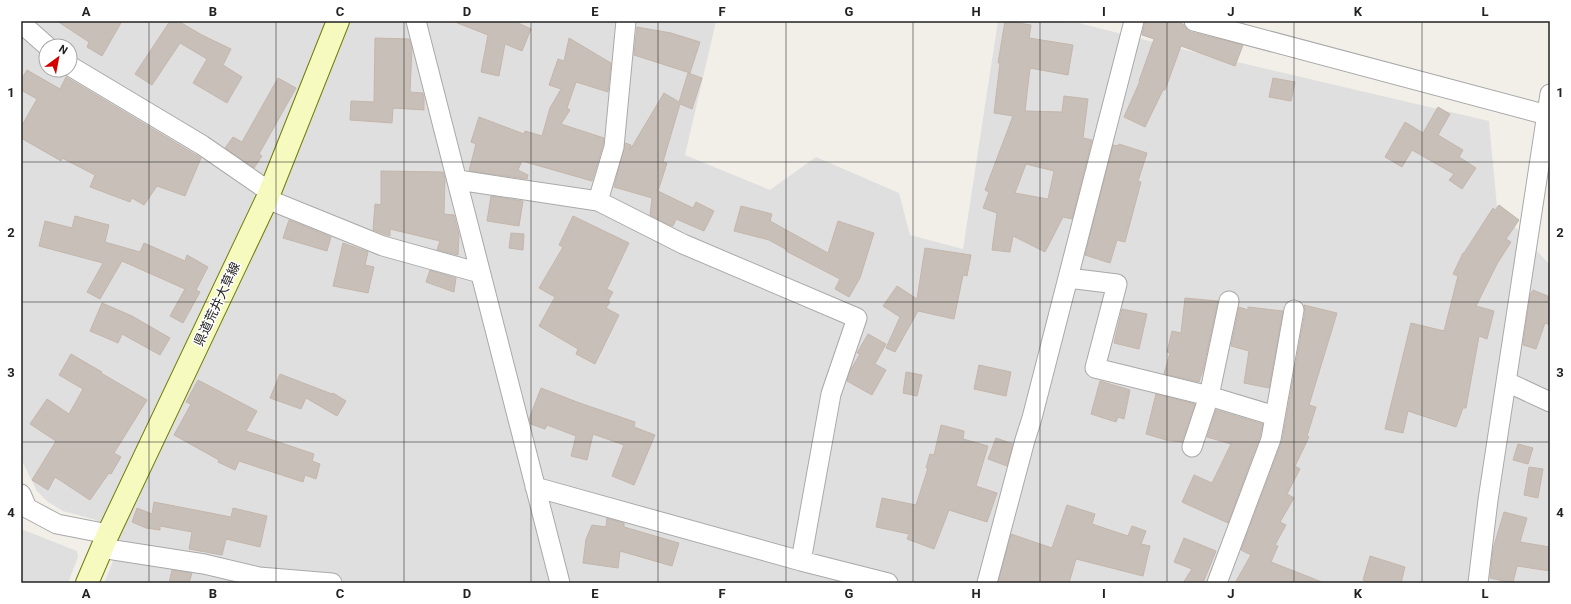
<svg xmlns="http://www.w3.org/2000/svg" width="1571" height="604" font-family="Roboto,'Noto Sans JP',sans-serif">
	<style>
		.residential { fill: #e0dfdf; fill-rule: evenodd }
		.building { fill: #c7bfb8; stroke: #c4b6ab; fill-rule: evenodd }
		.lines { fill: none; stroke-linecap: round; stroke-linejoin: round }
		.street-casing { stroke: #a9a9a9; stroke-width: 21 }
		.secondary-casing { stroke: #707d05; stroke-width: 24 }
		.street { stroke: #fff; stroke-width: 19 }
		.secondary { stroke: #f7fabf; stroke-width: 22 }
		.grid { fill: none; stroke: #222; stroke-width: 1; stroke-opacity: 0.55 }
		.labels { text-anchor: middle; dominant-baseline: central; stroke-width: 3; stroke-linejoin: round; paint-order: stroke }
		.street-label { font-size: 13px; fill: #222; stroke: #fff }
		.neatline { fill: none; stroke: #222; stroke-width: 1.5 }
		.grid-label { font-size: 13px; text-anchor: middle; font-weight: bold; fill: #222 }
	</style>
	<rect width="100%" height="100%" fill="#f2efe9"/>
	<path class="residential" d="M21,21h695l-31,134 85,35 46,-33 83,36 11,42 53,14 35,-228 81,2 94,24 316,74 8,86 53,58v318h-1446l17,-41 -25,-22 -33,-9 -15,-9 -11,-11 -16,-32zM46,46h24v24h-24z
		M21,529l56,22 1,6 -10,26h-47z"/>
	<path class="building" d="M57,21h65l-20,35 -15,-9 2,-5z
		M170,21h8l24,14 29,14 -8,16 19,12 -15,26 -34,-20 14,-24 -27,-16 -28,42 -17,-11z
		M455,21h59l17,8 -9,22 -17,-7 -6,32 -18,-4 7,-37 -33,-13z
		M1005,21l26,4 -2,13 44,7 -5,30 -38,-7 -5,43 37,1 2,-16 24,3 -5,39 9,2 -20,79 -9,-2 -18,35 -32,-16 -3,16 -18,-2 5,-37 -14,-5 6,-16 -4,-2 28,-74 -19,-3 6,-50h-2zM1026,164l28,7 -6,28 -33,-6z
		M1145,21h30l8,3 3,4 5,4 52,13 -8,21 -54,-20 -16,44h-2l-18,37 -21,-10 16,-36h-1l15,-42 -12,-4z
		M637,27l34,6 29,9 -10,31 -56,-18z
		M375,38l34,1 3,9 -2,44 13,1 1,5v12l-31,-2 -1,15 -42,-3 1,-19 23,1z
		M569,38l42,25 -3,29 -32,-10 -9,26 3,2 -9,14 43,14 -1,7 -11,36 -70,-20 -4,9 10,5 -1,4 -58,-8 7,-27 -5,-2 8,-25 45,17 1,-3 17,5 8,-28 11,-19 -12,-4 9,-26 6,2z
		M27,70l33,19 6,-12 135,81 -16,38 -28,-10 -13,19 -12,-7 -2,4 -40,-15 5,-12 -33,-17 -1,3 -40,-23v-11l16,-28 -16,-9v-10z
		M688,73l14,5 -10,31 -12,-5 -17,58 4,1 -9,28 35,17 3,-6 18,9 -10,20 -28,-12 -3,7 -4,-1 -19,-10 2,-17 -38,-11 11,-44 6,2 -1,5 34,-57 15,9z
		M278,78l18,10 -37,66 3,2 -8,12 -29,-20 8,-11 9,5z
		M1273,78l22,4 -4,19 -22,-4z
		M1438,107l12,7 -12,21 25,15 -4,7 17,11 -14,21 -13,-9 5,-6 -42,-24 -10,17 -17,-10 20,-35 18,11z
		M1119,144l28,9 -9,28 3,1 -16,60 -8,-2 -7,23 -25,-8 28,-110 5,1z
		M381,171l62,1 2,6 -1,36 10,1 5,20 -1,20 -21,-5 3,-9 -50,-12v7l-17,-6 2,-26 6,1z
		M491,196l32,5 -4,25 -32,-5z
		M1499,205l20,15 -13,19 5,3 -14,22 -21,42 18,5 -7,28 -8,-3 -13,72h-3l-7,19 -48,-16 -5,22 -18,-4 26,-106 33,8 14,-55 -5,-2 10,-21h1l29,-45 2,2z
		M741,206l31,8 -2,7 58,32 10,-32 36,12 -14,45 -11,19 -14,-8 5,-10 -54,-28 1,-1 -18,-10 -35,-9z
		M75,216l34,9 -4,17 35,10 4,-9 41,18 2,-6 21,12 -12,23 4,2 -17,31 -13,-7 15,-27 -63,-28 -22,38 -13,-7 16,-29 -64,-17 6,-25 27,7z
		M573,216l56,27 -22,46 6,3 -5,9 2,1 -4,6 13,7 -24,49 -19,-10 2,-5 -39,-23 16,-29 -16,-9 24,-41 -4,-2z
		M289,220l42,17 -4,14 -44,-13z
		M511,233l13,1 -1,16 -14,-2z
		M343,243l25,9 -3,13 9,2 -6,26 -35,-7z
		M925,248l46,7 -4,21 -4,-1 -9,44 -36,-8 -23,41 -9,-4 14,-31 -17,-11 14,-20 20,13z
		M430,270l26,8 -2,14 -28,-10z
		M1533,290l17,7v28l-5,-2 -9,26 -13,-4 7,-50z
		M1185,298l33,3 -15,69 -4,12 -35,-8 6,-21 -3,-1 5,-21 9,2z
		M102,303l30,13 38,22 -10,17 -38,-21 -4,9 -28,-12z
		M1304,305l33,8 -28,92 7,2 -9,29 2,1 -14,29 5,3 -13,25 7,4 -14,24 6,3 -11,20 3,1 -7,16 51,20v1h-87l16,-28 -10,-5 41,-109 23,-129z
		M1239,307l9,3v-3l35,4 -14,77 -25,-5 5,-32 -18,-5z
		M1122,309l25,5 -8,35 -25,-6z
		M868,334l18,10 -11,20 11,6 -14,25 -25,-14 3,-10 10,-17 -3,-1z
		M71,354l31,18 -1,1 46,27 -33,53 7,4 -10,17 -2,-1 -19,27 -35,-23 -7,13 -16,-10 24,-39 -26,-17 17,-25 22,15 14,-25 -24,-14z
		M979,365l32,7 -5,24 -32,-7z
		M906,372l16,3 -5,21 -14,-3z
		M280,374l52,20 1,-1 13,8 -9,15 -31,-18 -5,11 -31,-11z
		M198,380l59,31 -11,20 68,23 -2,7 8,3 -4,15 -11,-4 -2,7 -64,-21 -4,9 -17,-8 1,-2 -45,-25 17,-31 -5,-2z
		M1100,381l30,9 -6,29 -6,-2 -2,5 -25,-8z
		M541,388l36,14 58,20 -1,5 21,8 -21,50 -22,-9 12,-31 -31,-11 -6,26 -16,-4 5,-20 -29,-11 -2,4 -14,-5 -2,-5z
		M1156,394l39,10 -13,38 -16,-2 -20,-6z
		M1216,410l47,14 -3,12 -32,87 -46,-21 12,-27 18,8 19,-39 -24,-7z
		M941,425l23,6 -1,8 25,7 -12,40 21,7 -10,29 -38,-12 -15,39 -27,-10 2,-5 -33,-7 6,-29 34,7 12,-37h-2l4,-14 4,1z
		M996,438l17,6 -6,22 -19,-7z
		M1518,444l15,4 -5,16 -15,-4z
		M1529,467l14,2 -5,29 -14,-3z
		M154,502l77,15 2,-9 34,8 -7,31 -34,-8 -4,16 -33,-6 3,-17 -32,-6v4l-14,-2 -14,-6 5,-14 15,6z
		M1067,505l28,9 -3,10 36,12 4,-10 14,5 -5,13 9,2 -7,30 -67,-17 -7,24h-71l13,-49 41,14z
		M1504,512l23,6 -7,24 30,5v24l-33,-5 -4,17 -23,-5 3,-29z
		M607,518l17,5v4l55,16 -7,23 -52,-15 -2,17 -35,-5 3,-24 6,-14 14,2z
		M1184,538l32,13 -13,32h-20l9,-14 -18,-7z
		M1370,556l35,11 -4,16h-30l-8,-3z
		M172,570l20,3 -3,10h-20z"/>
	<g class="lines">
		<defs>
			<path id="street" d="M416,21l144,562
				M1194,21l353,94
				M21,23l26,23
				M70,66l132,79 68,47
				M458,180l140,21 16,-54 12,-126
				M267,199l116,47 97,27
				M598,201l85,43 174,74 -26,76 -30,167
				M1068,278l49,6 -22,84 114,28 66,20
				M1507,382l43,20
				M1192,447l17,-51 20,-95
				M535,487l266,74 87,22
				M21,494l6,14 30,16 51,10
				M101,548l103,16 55,13 73,6
				M987,583l38,-143 7,-22 102,-397
				M1217,583l54,-144 23,-129
				M1478,583l10,-83 62,-406"/>
			<path id="secondary" d="M87,583l21,-49 159,-335 71,-178"/>
		</defs>
		<use href="#street" class="street-casing"/>
		<use href="#secondary" class="secondary-casing"/>
		<use href="#street" class="street"/>
		<use href="#secondary" class="secondary"/>
	</g>
	<path class="grid" d="M149,21v562M276,21v562M404,21v562M531,21v562M658,21v562M786,21v562M913,21v562M1040,21v562M1167,21v562M1294,21v562M1422,21v562M21,162h1529M21,302h1529M21,442h1529"/>
	<g class="labels">
		<g class="street-label">
			<text transform="translate(217 304) rotate(-65)">県道荒井大草線</text>
		</g>
	</g>
	<rect width="1571" height="604" fill="none" stroke="#ffffff" stroke-width="44"/>
	<g transform="translate(58 58) rotate(32)"><circle r="19" fill="#ffffff" stroke="#a7a7a7"/>
	<path d="M0-3L7 15L0 10L-7 15Z" fill="#d40000"/>
	<text y="-6" font-size="11" font-weight="bold" text-anchor="middle" fill="#222222">N</text>
	</g>
	<rect x="22" y="22" width="1527" height="560" class="neatline"/>
	<g class="grid-label">
		<text x="86" y="16">A</text>
		<text x="213" y="16">B</text>
		<text x="340" y="16">C</text>
		<text x="467" y="16">D</text>
		<text x="595" y="16">E</text>
		<text x="722" y="16">F</text>
		<text x="849" y="16">G</text>
		<text x="976" y="16">H</text>
		<text x="1104" y="16">I</text>
		<text x="1231" y="16">J</text>
		<text x="1358" y="16">K</text>
		<text x="1485" y="16">L</text>
		<text x="11" y="97">1</text>
		<text x="1560" y="97">1</text>
		<text x="11" y="237">2</text>
		<text x="1560" y="237">2</text>
		<text x="11" y="377">3</text>
		<text x="1560" y="377">3</text>
		<text x="11" y="517">4</text>
		<text x="1560" y="517">4</text>
		<text x="86" y="598">A</text>
		<text x="213" y="598">B</text>
		<text x="340" y="598">C</text>
		<text x="467" y="598">D</text>
		<text x="595" y="598">E</text>
		<text x="722" y="598">F</text>
		<text x="849" y="598">G</text>
		<text x="976" y="598">H</text>
		<text x="1104" y="598">I</text>
		<text x="1231" y="598">J</text>
		<text x="1358" y="598">K</text>
		<text x="1485" y="598">L</text>
	</g>
</svg>
